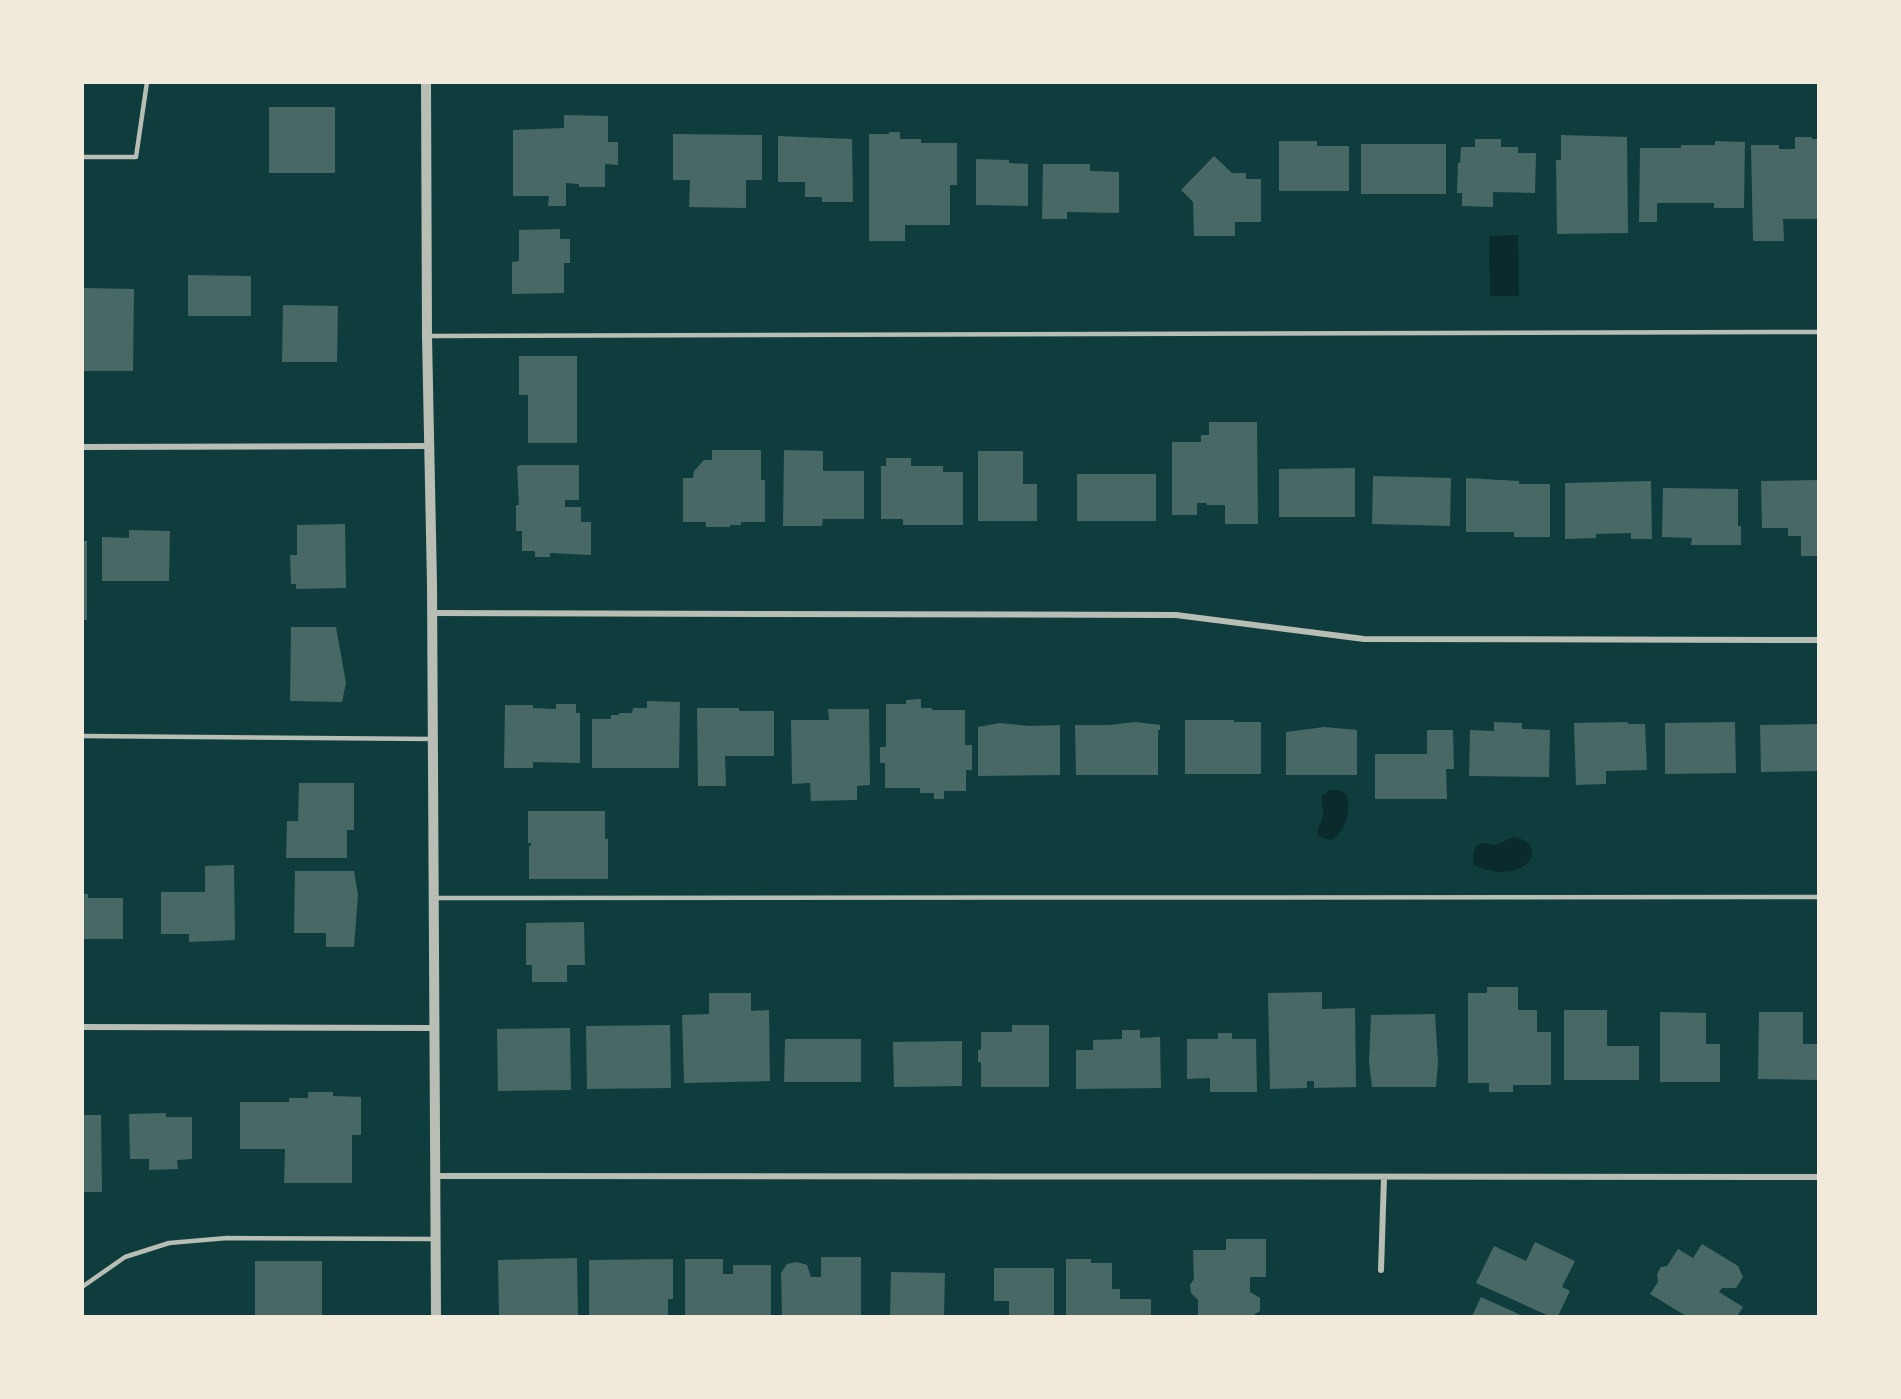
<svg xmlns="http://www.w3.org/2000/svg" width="1901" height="1399" font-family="'PT Sans Narrow',sans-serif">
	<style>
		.water { fill: #0a2a2b }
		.building { fill: #486865 }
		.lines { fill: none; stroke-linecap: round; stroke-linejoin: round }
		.service { stroke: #b8beb3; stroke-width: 4.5 }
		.minor { stroke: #b8beb3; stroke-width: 6 }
		.tertiary { stroke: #b8beb3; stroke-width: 10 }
	</style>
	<rect width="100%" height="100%" fill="#0f3d3e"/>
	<path class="water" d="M1518,235l1,61h-29l-1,-60z
		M1330,790h10l7,5c4,16 -1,37 -16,45 -24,-5 -10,-11 -8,-24 1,-7 -2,-13 -1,-20z
		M1513,837c40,6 13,52 -39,28 -2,-10 -1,-22 11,-22 3,0 6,2 10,2 5,-1 12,-6 18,-8z"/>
	<path class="building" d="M269,107h66v66h-66z
		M564,115l44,1v26h10v23l-13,-1v23h-26v-3l-13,-1v23h-18l1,-10h-36v-66l51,-2z
		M889,132h11v7h21v4h36v42h-7v40h-45v16h-36v-107h20z
		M673,134l89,1v45h-16v28l-57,-1 1,-27h-17z
		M1561,135l66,2 1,96 -71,1 -1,-74h5z
		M778,136l74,3 1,63h-31v-5h-17v-15h-27z
		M1795,137h17v2h6v80h-35l1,22h-31l-2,-96h28v4h16z
		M1475,139h26v8h17v6h18l-1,40 -42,-1v15l-31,-1v-13h-5l1,-30h2l1,-16h14z
		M1279,141h38v5h32v45h-70z
		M1715,141l30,1 -1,66h-30v-5h-57v19h-18l1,-74h41v-3h34z
		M1361,144h85v50h-85z
		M1214,156l18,17h14v6h15v43h-26v14h-41l-1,-34 -12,-12z
		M976,159l33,1v3l19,1v42l-52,-1z
		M1043,164h47v7l29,1v41l-52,-1v7h-25z
		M560,229v10h10v24h-6v30l-52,1v-32l7,-1v-31z
		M188,275l63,1v40h-63z
		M82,288l52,1 -1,82h-51z
		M283,305l55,1 -1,56h-55z
		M519,356h58v87h-49v-48h-9z
		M1209,422h48l1,102h-33v-19h-18v-2h-10v12h-25v-73h29v-7h8z
		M712,450h49v30h4v42h-24v3h-11v2h-24v-5h-23v-44h10l1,-7 10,-11h8z
		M784,450l39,1v20h41v48h-41l-1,7h-39z
		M978,451h45v33h14v37h-59z
		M886,458h25v8h32v6h20v53h-60v-6h-22v-53h5z
		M520,465h59v35h-14v7h16v15h10v33l-41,-2v4h-15v-6h-13v-20h-6v-26h3l-2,-38z
		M1355,468v49h-76v-48z
		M1077,474h79v47h-79z
		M1373,476l78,2 -1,48 -78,-2z
		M1466,478l53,3v3h31v53h-36v-5h-48z
		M1818,480v76h-17v-20h-13v-8h-26l-1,-47z
		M1651,481l1,58h-21v-6l-35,1v4l-31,1v-56z
		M1663,488l75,1v37h3v19h-50l1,-7 -30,-1z
		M345,524l1,64 -50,1v-5h-5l-1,-29h7v-30z
		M129,530l41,1 -1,50h-67v-44l27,1z
		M82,541h5v79h-5z
		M291,627h45l10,56 -4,19 -52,-1z
		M921,699v9h11v2h33v35h7v25h-6v21h-22v8h-10v-6h-14v-5h-35v-25h-5v-16h6v-43h20v-4z
		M647,701l33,1 -1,66h-87v-49h19v-4h8v-2h13l1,-5h14z
		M556,704h20v9h4v50l-47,-1v6h-29l1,-63h28v3l23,1z
		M697,708h42v3h35v45h-49l1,30h-28z
		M828,709h41l1,76 -13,1v14l-46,1 -1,-18 -18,1 -1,-64h38z
		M1185,720h49v2h27v52h-76z
		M1135,722l25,3v5h-2v45h-82l-1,-50h35z
		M1494,722l28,1v6l28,1 -1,47 -80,-1 1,-46 24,1z
		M1628,722v2h17l2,46 -41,1v13l-30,1 -2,-62z
		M1735,722l1,51 -71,1v-51z
		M1000,723l29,3 31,-1v50l-82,1v-49z
		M1818,724v47l-57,1 -1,-47z
		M1324,727l33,3v45h-71v-43z
		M1427,730h26l1,39h-8l1,30h-72v-45h52z
		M299,783h55v47h-7v28h-61l1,-37h11z
		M528,811h77v28h3v40h-79v-33h2v-3h-3z
		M234,865l1,75 -46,2v-8h-28v-42h44v-26z
		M295,871h59l4,24 -4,52h-28v-14h-32z
		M82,894h6v4h35v41h-41z
		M584,922l1,43h-18v17h-35v-17h-6v-42z
		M1487,987h31v23h19v22h14v53h-38v7h-24v-9h-21v-90h19z
		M1322,992v17l33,-1 1,79 -42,1v-7h-7v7l-37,1 -2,-96z
		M709,993h42v18l18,-1 1,71 -86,2 -2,-68 27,-1z
		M1564,1010h43v36h32v34h-75z
		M1660,1012l46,1v31h14v38h-60z
		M1759,1012h44v32h15v36l-60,-1z
		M1435,1014l3,48 -2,25h-64l-3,-25 2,-47z
		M670,1025l1,63 -84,1 -1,-63z
		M1012,1025h37v62h-68v-25h-3v-12h3v-18h31z
		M570,1028l1,62 -73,1 -1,-62z
		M1122,1030h18v8l20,-1 1,51 -85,1v-39h17v-10l29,-1z
		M1218,1033h14v6h24l1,53h-47v-14l-23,1v-40h31z
		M785,1039h76v43h-77z
		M962,1041v45l-68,1 -1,-45z
		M308,1092h25v4l28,1v38h-9v48h-68l1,-34h-45v-47h49v-4h19z
		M166,1113v4h26v42l-15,1 1,9 -29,1v-11h-19l-1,-45z
		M82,1115h19l1,77h-20z
		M1226,1239h40v38h-16v15l10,6v13l-8,5h-54v-16l-7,-7 -1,-8 4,-6 -1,-29h33z
		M1535,1242l40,19 -13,26 8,4 -12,25h-9l-73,-33 18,-37 32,15z
		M1702,1244l36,22 5,11 -7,11h-14l-3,4 24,15 -6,9h-51l-36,-22 8,-12 -1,-8 4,-7 6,-1 11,-17 15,9z
		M821,1257h40v59h-79l-1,-43 6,-9 10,-2 10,3 4,12h10z
		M577,1258l1,58h-79l-1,-56z
		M673,1259v40h-5v17h-79v-56z
		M685,1259h38v15h10v-9h38v51h-86z
		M1066,1259h25v4h21v26h8v10h31v17h-85z
		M255,1261h67v55h-67z
		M994,1268h60v48h-45v-15h-15z
		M891,1272l54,1 -1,42 -54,1z
		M1481,1297l42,19h-51z"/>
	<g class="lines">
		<path class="service" d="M82,157h54l11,-75
			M427,336l1391,-4
			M82,736l351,3
			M435,898l1383,-1
			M82,1287l43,-30 44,-14 58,-5 207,1"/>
		<path class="minor" d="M82,447l348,-1
			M432,613l744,2 188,24 454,1
			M82,1027l351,1
			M434,1176l1384,1
			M1381,1270l3,-92"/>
		<path class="tertiary" d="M426,82l1,254 5,248 4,732"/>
	</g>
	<rect width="1901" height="1399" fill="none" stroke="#f1e9da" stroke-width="168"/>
</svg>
